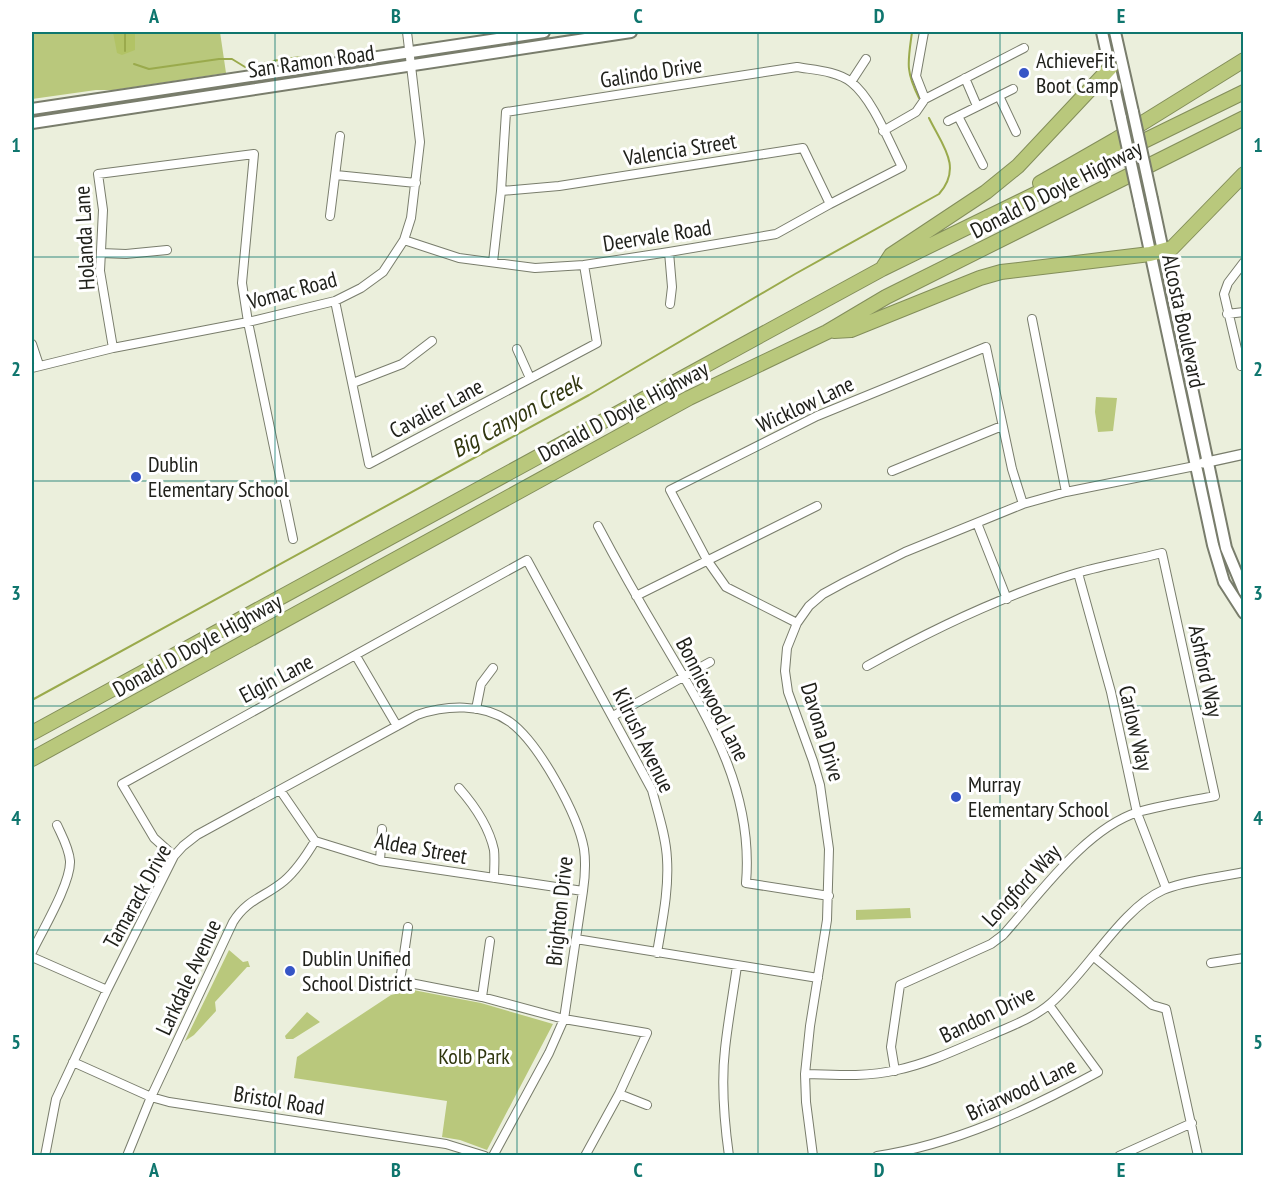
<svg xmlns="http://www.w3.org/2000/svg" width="1275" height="1187" font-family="'PT Sans Narrow',sans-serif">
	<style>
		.green { fill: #b9c87c }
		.forest { fill: #b2c365 }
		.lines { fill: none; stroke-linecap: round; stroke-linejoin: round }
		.stream { stroke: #9aaa4c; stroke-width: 2 }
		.minor-casing { stroke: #797d6c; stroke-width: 10 }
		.tertiary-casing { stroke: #797d6c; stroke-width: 12 }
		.secondary-casing { stroke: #797d6c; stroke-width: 14 }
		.motorway-casing { stroke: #838e5a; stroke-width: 16 }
		.minor { stroke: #fff; stroke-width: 8 }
		.tertiary { stroke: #fff; stroke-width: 9 }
		.secondary { stroke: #fff; stroke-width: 10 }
		.motorway { stroke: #b9c87c; stroke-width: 14 }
		.secondary-bridge-casing { stroke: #797d6c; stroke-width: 14; stroke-linecap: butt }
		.secondary-bridge { stroke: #fff; stroke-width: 10 }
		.grid { fill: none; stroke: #0f766e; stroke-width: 1.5; stroke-opacity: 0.55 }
		.poi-dot { fill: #3655c6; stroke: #fff; stroke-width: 2 }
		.labels { text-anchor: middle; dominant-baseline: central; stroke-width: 6; stroke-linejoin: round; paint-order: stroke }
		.poi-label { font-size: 22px; fill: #20211b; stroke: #fff; text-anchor: start }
		.street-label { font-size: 22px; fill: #20211b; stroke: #fff }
		.park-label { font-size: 22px; fill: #30370f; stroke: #fff }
		.water-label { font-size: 24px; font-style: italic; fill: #31370f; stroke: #fff }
		.neatline { fill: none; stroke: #0f766e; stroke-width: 2 }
		.grid-label { font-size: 20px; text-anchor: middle; font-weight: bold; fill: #0f766e }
	</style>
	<rect width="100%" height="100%" fill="#ebefdc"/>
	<path class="green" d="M32,32h188l6,41 -112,17h-18l-64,9z
		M1096,397l21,1 -4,33 -15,1 -3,-20z
		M910,908l1,10 -55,2v-10z
		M229,950l14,12 5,-1 2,6h-3l-32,35 1,9 -22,24 -9,6z
		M413,990l68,13 72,21 -66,126 -27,-10 -18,-3 5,-36 -153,-23 3,-21 94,-62z
		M307,1012l13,10 -27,17h-7l-1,-3z"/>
	<path class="forest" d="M113,32h22v18l-13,5 -5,-2z"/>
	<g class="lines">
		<path class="stream" d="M912,32c-4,30 -7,38 7,66
			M125,51v-19
			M134,64l15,5 70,-10h13l13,8 38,-8 19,-2
			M32,700l557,-305 206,-121 144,-80c24,-27 3,-49 -10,-76"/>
		<defs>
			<path id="minor" d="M965,78l12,28
				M851,82l15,-23
				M999,96l17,36
				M925,99l99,-51
				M958,116l25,49
				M948,121l65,-32
				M883,131l33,-19 9,-13 -9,-23 8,-44
				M336,175l80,8
				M501,191l58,-5 244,-38 27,56
				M330,216l10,-80
				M404,240l55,18 76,10 49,-3 85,-13 107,-18 54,-30 72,-37c-13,-25 -29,-68 -51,-85 -14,-11 -37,-12 -54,-15l-291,45 -5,79 -8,71
				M669,252l3,35 -2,17
				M101,253l25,1 41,-4
				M335,301l34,163 228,-121 -13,-78
				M1227,314l17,-2
				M1032,319l34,173
				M32,344l7,21
				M113,348l-13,-77 3,-61 -5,-36 156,-20 -12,129 6,39 45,217
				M517,349l13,29
				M1241,366l-17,-72 4,-11 16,-21
				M32,368l81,-20 135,-26 87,-21 26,-13 22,-16 21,-32 7,-22 9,-76 -13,-110
				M353,383l49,-19 30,-23
				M892,471l110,-45
				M977,523l30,76
				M598,526c20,38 41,75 63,112 46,78 93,151 85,245l83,13
				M1078,573l33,119 26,121 29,75
				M636,596l181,-90
				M797,623l-71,-36 -19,-27 -37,-70 147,-74 169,-69 26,122 11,35
				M356,656l41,70
				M867,666c66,-37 137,-71 210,-93 28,-8 57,-13 85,-20l53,243c-26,5 -52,9 -77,16 -53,17 -99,83 -135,123l-12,9 -91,41 -9,62 4,24
				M476,709l5,-25 12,-16
				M613,716l97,-54
				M459,788c15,17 30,39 35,62 1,9 0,19 0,28
				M280,790l35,51 65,20 203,30
				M174,856l-20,-18 -32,-54 405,-224 125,230c6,23 14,46 15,69 2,32 -5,63 -10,94
				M380,861l2,-32
				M408,927l-8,54 82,16 82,22 83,14 -28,61 -34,62
				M576,939l242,39
				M32,952c10,-21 39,-69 38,-91 -1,-13 -8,-25 -13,-36
				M32,957l75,33
				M1094,957l58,48 14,4 32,147
				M1211,963l33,-5
				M482,997l8,-56
				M73,1062l78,35 18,5 277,42 39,12
				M805,1074c31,1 62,3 92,-4 33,-7 63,-22 94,-35 20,-9 43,-17 60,-32 37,-32 70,-94 112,-113 19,-9 59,-13 81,-18
				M619,1094l28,11
				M45,1156l11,-57 51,-109 67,-134 9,-10 14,-11 220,-120c29,-10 66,-12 93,7 29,21 68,93 74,127 2,14 1,28 -1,42l-19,128 -15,34 -56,103
				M127,1156l24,-59 82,-175c14,-23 32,-25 51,-41 13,-11 22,-25 31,-40
				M729,1156c-5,-36 -8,-72 -4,-107 3,-28 8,-55 12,-83
				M813,1156l-7,-54 -1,-28 5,-48 17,-106 2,-71 -9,-64 -7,-24 -25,-69 -3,-21 2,-23 10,-25 12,-17 14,-12 22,-12 60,-30 118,-48 43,-12 129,-26
				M877,1156c79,-12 151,-46 221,-84l-49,-67
				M1119,1156l73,-33"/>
			<path id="tertiary" d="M1203,463l41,-9"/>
			<path id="secondary" d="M1102,32l19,86
				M1115,32l18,80
				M32,109l512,-77
				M32,123l599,-91
				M1152,199l74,349 18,43
				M1140,205l73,340 11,37 20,31"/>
			<path id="motorway" d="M1040,183l75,-43 129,-80
				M882,269l9,-14 95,-63 32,-26 92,-98
				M834,331l17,-1 129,-52 21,-6 149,-18 22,-6 72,-74
				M32,733l850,-464 362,-177
				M32,759l657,-361 138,-66 59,-35 358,-179"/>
		</defs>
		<use href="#minor" class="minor-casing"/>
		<use href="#tertiary" class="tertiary-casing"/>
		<use href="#secondary" class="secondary-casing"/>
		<use href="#motorway" class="motorway-casing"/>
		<use href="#minor" class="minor"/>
		<use href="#tertiary" class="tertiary"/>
		<use href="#secondary" class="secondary"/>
		<use href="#motorway" class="motorway"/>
		<defs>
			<path id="secondary-bridge" d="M1133,112l19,87
				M1121,118l19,87"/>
		</defs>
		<use href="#secondary-bridge" class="secondary-bridge-casing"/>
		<use href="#secondary-bridge" class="secondary-bridge"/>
	</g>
	<path class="grid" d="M275,32v1124M517,32v1124M758,32v1124M1000,32v1124M32,257h1212M32,481h1212M32,706h1212M32,930h1212"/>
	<g class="poi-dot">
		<circle cx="1024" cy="73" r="6"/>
		<circle cx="136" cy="477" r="6"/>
		<circle cx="956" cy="797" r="6"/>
		<circle cx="290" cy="971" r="6"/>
	</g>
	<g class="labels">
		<g class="poi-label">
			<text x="1036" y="60">AchieveFit<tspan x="1036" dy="25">Boot Camp</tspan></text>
			<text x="148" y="464">Dublin<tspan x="148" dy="25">Elementary School</tspan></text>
			<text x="968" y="784">Murray<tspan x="968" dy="25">Elementary School</tspan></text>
			<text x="302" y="958">Dublin Unified<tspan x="302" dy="25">School District</tspan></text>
		</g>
		<g class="street-label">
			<text transform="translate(311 61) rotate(-8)">San Ramon Road</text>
			<text transform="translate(651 72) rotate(-9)">Galindo Drive</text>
			<text transform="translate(680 149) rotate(-9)">Valencia Street</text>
			<text transform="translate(1056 189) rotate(-27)">Donald D Doyle Highway</text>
			<text transform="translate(657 235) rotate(-9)">Deervale Road</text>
			<text transform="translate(84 238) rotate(-93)">Holanda Lane</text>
			<text transform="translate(292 290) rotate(-15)">Vomac Road</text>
			<text transform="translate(1184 321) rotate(78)">Alcosta Boulevard</text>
			<text transform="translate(805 404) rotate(-25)">Wicklow Lane</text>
			<text transform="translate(436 408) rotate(-28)">Cavalier Lane</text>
			<text transform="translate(623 411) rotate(-28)">Donald D Doyle Highway</text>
			<text transform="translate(197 645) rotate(-29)">Donald D Doyle Highway</text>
			<text transform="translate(1206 671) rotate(78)">Ashford Way</text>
			<text transform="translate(276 678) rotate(-28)">Elgin Lane</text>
			<text transform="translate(713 699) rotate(63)">Bonniewood Lane</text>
			<text transform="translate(1136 728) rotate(77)">Carlow Way</text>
			<text transform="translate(823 732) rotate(73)">Davona Drive</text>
			<text transform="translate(644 740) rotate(64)">Kilrush Avenue</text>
			<text transform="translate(421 848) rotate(10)">Aldea Street</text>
			<text transform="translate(1021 885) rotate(-47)">Longford Way</text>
			<text transform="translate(137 896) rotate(-61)">Tamarack Drive</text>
			<text transform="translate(559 911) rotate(-84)">Brighton Drive</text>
			<text transform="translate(188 977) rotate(-65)">Larkdale Avenue</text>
			<text transform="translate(987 1014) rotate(-26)">Bandon Drive</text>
			<text transform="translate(1021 1089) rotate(-25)">Briarwood Lane</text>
			<text transform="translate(279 1100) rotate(9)">Bristol Road</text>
		</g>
		<g class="park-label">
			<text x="474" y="1056">Kolb Park</text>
		</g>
		<g class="water-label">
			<text transform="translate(516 416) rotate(-29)">Big Canyon Creek</text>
		</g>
	</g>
	<rect width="1275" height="1187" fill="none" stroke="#ffffff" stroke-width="66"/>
	<rect x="33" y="33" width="1209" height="1121" class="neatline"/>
	<g class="grid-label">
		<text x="154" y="23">A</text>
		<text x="396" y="23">B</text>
		<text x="638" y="23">C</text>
		<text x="879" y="23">D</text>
		<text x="1121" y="23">E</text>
		<text x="16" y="152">1</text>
		<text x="1258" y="152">1</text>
		<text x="16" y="376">2</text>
		<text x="1258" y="376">2</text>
		<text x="16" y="600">3</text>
		<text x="1258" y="600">3</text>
		<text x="16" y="825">4</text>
		<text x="1258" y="825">4</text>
		<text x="16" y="1049">5</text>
		<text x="1258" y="1049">5</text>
		<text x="154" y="1177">A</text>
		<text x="396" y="1177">B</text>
		<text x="638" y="1177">C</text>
		<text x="879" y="1177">D</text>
		<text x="1121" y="1177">E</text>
	</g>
</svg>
